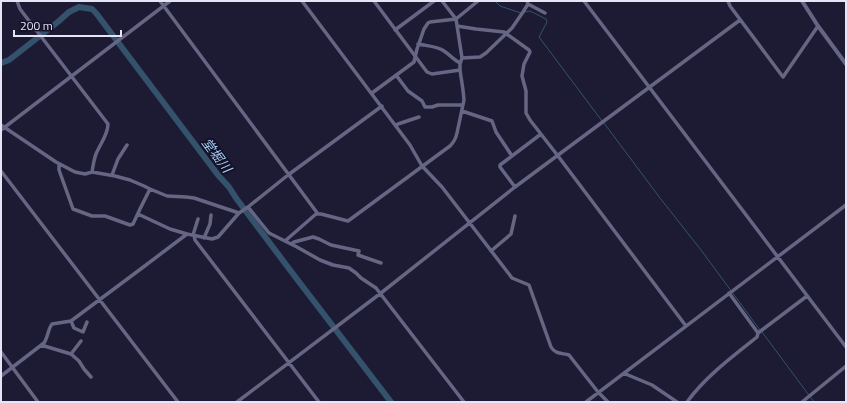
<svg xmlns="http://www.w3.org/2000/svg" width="847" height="403" font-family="'Titillium Web','Noto Sans JP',sans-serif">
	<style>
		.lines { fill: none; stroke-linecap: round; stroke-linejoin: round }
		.stream { stroke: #35526c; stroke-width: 1 }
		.river { stroke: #35526c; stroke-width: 6 }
		.minor { stroke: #666583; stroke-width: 3.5 }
		.tertiary { stroke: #666583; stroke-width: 4 }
		.labels { text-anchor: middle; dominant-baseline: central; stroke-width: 4; stroke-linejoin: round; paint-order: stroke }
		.water-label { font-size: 13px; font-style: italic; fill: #a8d1f6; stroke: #141129 }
	</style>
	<rect width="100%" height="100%" fill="#1d1b33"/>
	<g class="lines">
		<path class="stream" d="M495,1l5,5 21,7
			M525,12l5,-1 16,8 1,3 -8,15 63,84
			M604,123l56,75 41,52 59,80
			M762,332l52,70"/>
		<path class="river" d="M1,63l8,-3 50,-39 10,-9 10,-5 13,2 4,4 122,162 11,12 7,11 54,72 101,132"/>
		<path class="minor" d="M17,1l3,8 88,115c0,11 -8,20 -12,30 -2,5 -3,12 -4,18
			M160,1l158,213
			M302,1l108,144 12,21 20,21 67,87 3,4 17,7 22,62c4,7 11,6 18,8l29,37 10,10
			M374,1l53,71 5,2 28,-4
			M584,1l262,346
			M728,1l2,5 53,71 35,-51
			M528,4l17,9
			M457,26l19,3 28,3 25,18 1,2 -6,12 -2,12 4,15v22l4,7 28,36 128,170
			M395,30l39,-29
			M418,44c9,2 19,2 26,7 6,4 10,9 16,12
			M462,58l18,-1 6,-4 26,-25 11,-16 5,-8 -1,-3
			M396,75l12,16 14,10 3,6h7l6,-2h25
			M372,93l42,-31 3,-13 7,-20 4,-6 2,-1 26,-3 22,-18
			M462,111l30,10 4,11 16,24
			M1,125l55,37 19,10 10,2 7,-2 23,4 15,4 14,6 6,3 17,7 19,1 8,1 45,15
			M396,125l2,-1 21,-7
			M1,130l169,-129
			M59,164v6l14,39 19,7h13l25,9 3,-1 7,-15 10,-20
			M1,171l177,231
			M112,175l6,-16 9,-14
			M515,187l-15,-20v-2l41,-31
			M248,207l21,26 28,14 23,13 13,5 16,3 7,5 5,5 15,10 88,114
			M138,214l32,15 17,5
			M193,235l5,-16
			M194,235l1,5 124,162
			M204,238l6,-14 1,-9
			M285,241l31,-27h5l27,7 102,-75c4,-4 6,-8 7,-13l7,-33 -1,-10 -3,-20v-6l2,-6 -6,-39 -14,-18
			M291,244l3,-2 19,-5 6,2 12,6 28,6 -1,4 23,8
			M491,251l20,-17 4,-18
			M729,293l29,40
			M71,321l3,7 9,4 4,-10
			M41,345l30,9 8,7 5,8 7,8
			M1,352l37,50
			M71,354l10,-13
			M624,373l4,2 24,10 25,17
			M1,376l43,-33c4,-6 4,-14 8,-19l19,-3 71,-53 45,-34 25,5 6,-2 21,-24 9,-6 40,-32 94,-69
			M237,402l144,-109 134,-106 225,-167
			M586,402l260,-197
			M687,402c18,-25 46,-46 70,-65l1,-4 49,-37
			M802,402l44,-36"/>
		<path class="tertiary" d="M802,1l16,25 28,38"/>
	</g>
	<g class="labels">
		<g class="water-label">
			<text transform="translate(217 155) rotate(53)">堂堀川</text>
		</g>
	</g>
	<rect width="847" height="403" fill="none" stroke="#e5e5f6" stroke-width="4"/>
	<path d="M14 30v6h107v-6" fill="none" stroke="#e5e5f6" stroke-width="2"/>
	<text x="20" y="30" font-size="12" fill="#e5e5f6" stroke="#141129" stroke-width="3" paint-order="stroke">200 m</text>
</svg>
